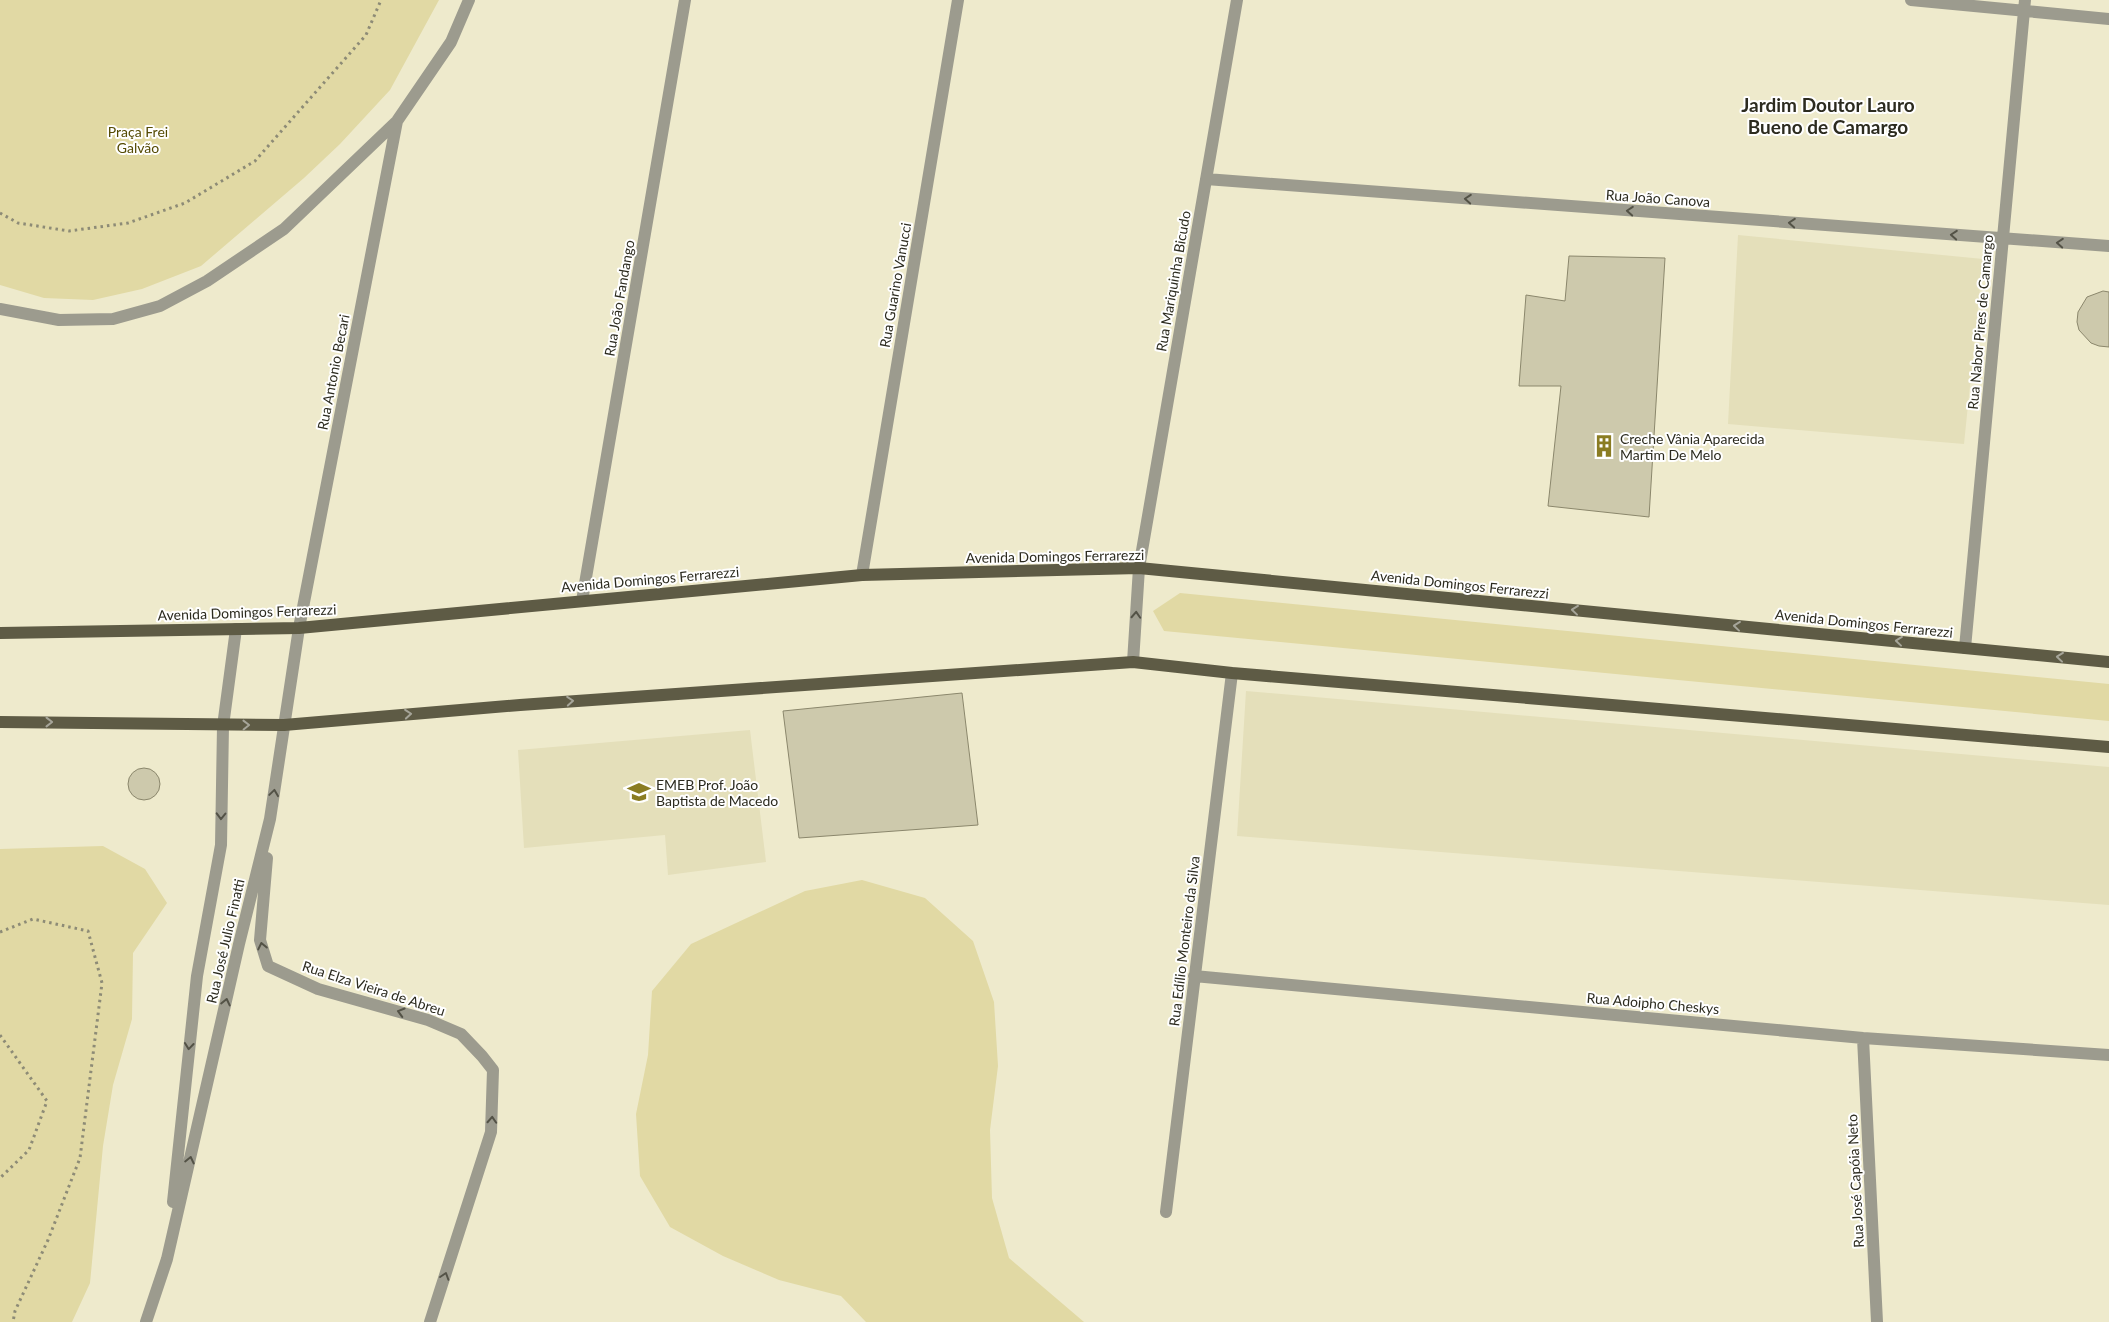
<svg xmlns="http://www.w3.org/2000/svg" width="2109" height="1322" font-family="Lato,sans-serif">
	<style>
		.built { fill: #e4dfba }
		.green { fill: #e1d9a4 }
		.building { fill: #cdc9ac; stroke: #8b876c }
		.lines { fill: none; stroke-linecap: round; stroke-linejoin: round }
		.path { stroke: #8d8b76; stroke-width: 3; stroke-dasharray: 2.5 4; stroke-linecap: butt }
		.minor { stroke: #9c9b8e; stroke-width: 12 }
		.major { stroke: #5e5b45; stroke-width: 12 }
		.oneway { stroke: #535246 }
		.oneway2 { stroke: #a6a599 }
		.labels { text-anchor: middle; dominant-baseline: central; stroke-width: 4; stroke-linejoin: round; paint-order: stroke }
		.park-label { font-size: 14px; fill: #544a03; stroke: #fff }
		.street-label { font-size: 14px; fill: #2c2b1f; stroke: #fff }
		.poi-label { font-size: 14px; fill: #2c2b1f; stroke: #fff; text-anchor: start }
		.district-label { font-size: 19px; font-weight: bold; fill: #2c2b1f; stroke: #fff }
	</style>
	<rect width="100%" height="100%" fill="#eeeacc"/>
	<path class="built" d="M1738,235l245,24 -19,185 -236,-20z
		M1246,691l863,76v138l-872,-69z
		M750,730l16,132 -98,13 -3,-40 -141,13 -6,-98z"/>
	<path class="green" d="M0,0h439l-49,90 -50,54 -36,34 -103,88 -59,23 -49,11 -49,-2 -44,-13z
		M1180,593l929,91v37l-945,-90 -11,-20z
		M103,846l42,23 22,34 -34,50 -1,66 -19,66 -10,61 -13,137 -18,39h-72v-473z
		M862,880l63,18 48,43 21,61 4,64 -8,64 2,68 17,60 75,64h-218l-25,-26 -62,-16 -56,-24 -53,-29 -30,-51 -4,-62 12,-59 4,-64 39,-47 114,-53z"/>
	<path class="building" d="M1569,256l96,2 -16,259 -101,-11 13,-120h-42l7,-91 39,6z
		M2103,291l6,1v55l-10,-1 -8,-3 -12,-13 -2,-8 1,-10 9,-15z
		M962,693l16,132 -179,13 -16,-127z
		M128 784a16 16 0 1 1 32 0a16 16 0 1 1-32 0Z"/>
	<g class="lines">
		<path class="path" d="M0,213l18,10 51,8 59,-8 57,-20 70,-42 111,-126 15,-35
			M0,932l33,-13 55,12 14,52 -22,175 -32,82 -33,71 -2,11
			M0,1035l47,66 -18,49 -29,28"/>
		<path class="minor" d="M1911,0l198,19
			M1206,179l903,67
			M0,309l59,11 54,-1 47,-13 47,-25 77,-52 113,-108 54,-79 18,-42
			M862,575l96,-575
			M582,601l103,-601
			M1965,648l60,-648
			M1133,662l6,-94 98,-568
			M267,858l-7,82 8,26 50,23 110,31 33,14 21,22 11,14 -2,62 -61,190
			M1194,976l669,62 246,17
			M1863,1038l14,284
			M173,1202l24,-226 24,-131 2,-119 13,-97
			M1166,1212l66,-539
			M146,1322l21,-63 72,-315 31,-125 29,-191 98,-507"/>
		<path class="major" d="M0,633l299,-5 563,-53 277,-7 970,94
			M0,722l284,3 236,-20 613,-43 99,11 877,74"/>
	</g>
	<defs><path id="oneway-chevron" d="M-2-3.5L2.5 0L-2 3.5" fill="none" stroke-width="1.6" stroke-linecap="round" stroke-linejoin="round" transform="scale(1.25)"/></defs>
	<g class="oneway">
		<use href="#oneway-chevron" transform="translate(1468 199) rotate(-176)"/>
		<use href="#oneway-chevron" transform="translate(1630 211) rotate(-176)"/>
		<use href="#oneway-chevron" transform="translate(1792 223) rotate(-176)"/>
		<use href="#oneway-chevron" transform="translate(1954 235) rotate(-176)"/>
		<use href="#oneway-chevron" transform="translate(2060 243) rotate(-176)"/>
		<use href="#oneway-chevron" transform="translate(1136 615) rotate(-87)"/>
		<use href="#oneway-chevron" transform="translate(274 793) rotate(-82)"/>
		<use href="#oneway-chevron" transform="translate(221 816) rotate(91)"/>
		<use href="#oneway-chevron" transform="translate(262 946) rotate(-102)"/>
		<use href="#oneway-chevron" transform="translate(226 1002) rotate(-77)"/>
		<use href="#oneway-chevron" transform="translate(401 1012) rotate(-164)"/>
		<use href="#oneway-chevron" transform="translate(189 1046) rotate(96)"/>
		<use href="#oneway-chevron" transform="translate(492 1120) rotate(-87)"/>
		<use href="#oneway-chevron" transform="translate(190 1160) rotate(-77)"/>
		<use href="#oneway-chevron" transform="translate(445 1276) rotate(-72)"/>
	</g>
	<g class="oneway2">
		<use href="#oneway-chevron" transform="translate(1575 610) rotate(-174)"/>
		<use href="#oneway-chevron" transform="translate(1737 626) rotate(-174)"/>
		<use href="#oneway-chevron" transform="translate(1899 641) rotate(-174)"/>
		<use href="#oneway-chevron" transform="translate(2060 657) rotate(-174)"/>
		<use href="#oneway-chevron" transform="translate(570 701) rotate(-4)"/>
		<use href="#oneway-chevron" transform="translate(408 714) rotate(-5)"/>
		<use href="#oneway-chevron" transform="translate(49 722)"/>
		<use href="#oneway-chevron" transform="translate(246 725) rotate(-1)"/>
	</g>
	<defs>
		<symbol id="building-bare" viewBox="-9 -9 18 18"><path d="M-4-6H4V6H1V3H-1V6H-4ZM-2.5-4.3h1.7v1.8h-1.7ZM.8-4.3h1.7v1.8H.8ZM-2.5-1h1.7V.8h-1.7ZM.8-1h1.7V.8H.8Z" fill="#8a7c22" stroke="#fff" stroke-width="2.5" paint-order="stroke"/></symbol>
		<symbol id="school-bare" viewBox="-9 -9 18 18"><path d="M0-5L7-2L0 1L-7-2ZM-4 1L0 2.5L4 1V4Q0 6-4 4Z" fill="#8a7c22" stroke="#fff" stroke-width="2.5" paint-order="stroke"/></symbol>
	</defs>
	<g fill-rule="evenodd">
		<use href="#building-bare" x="1588" y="430" width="32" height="32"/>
		<use href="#school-bare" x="623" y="776" width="32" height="32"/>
	</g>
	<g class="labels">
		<g class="park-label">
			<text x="138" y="131">Praça Frei<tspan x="138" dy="16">Galvão</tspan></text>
		</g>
		<g class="street-label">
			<text transform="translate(1658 198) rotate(4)">Rua João Canova</text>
			<text transform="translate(1173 281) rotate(-80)">Rua Mariquinha Bicudo</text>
			<text transform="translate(895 285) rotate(-80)">Rua Guarino Vanucci</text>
			<text transform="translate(619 298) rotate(-80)">Rua João Fandango</text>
			<text transform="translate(1980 322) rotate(-85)">Rua Nabor Pires de Camargo</text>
			<text transform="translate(333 372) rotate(-79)">Rua Antonio Becari</text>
			<text transform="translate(1055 556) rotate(-1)">Avenida Domingos Ferrarezzi</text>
			<text transform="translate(650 579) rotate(-5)">Avenida Domingos Ferrarezzi</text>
			<text transform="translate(1460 584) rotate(6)">Avenida Domingos Ferrarezzi</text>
			<text transform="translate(247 612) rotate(-2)">Avenida Domingos Ferrarezzi</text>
			<text transform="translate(1864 623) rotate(6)">Avenida Domingos Ferrarezzi</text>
			<text transform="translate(225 941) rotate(-77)">Rua José Julio Finatti</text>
			<text transform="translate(1184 941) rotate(-83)">Rua Edílio Monteiro da Silva</text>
			<text transform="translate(374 988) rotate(18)">Rua Elza Vieira de Abreu</text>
			<text transform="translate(1653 1003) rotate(5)">Rua Adoipho Cheskys</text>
			<text transform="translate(1855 1181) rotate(-93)">Rua José Capóia Neto</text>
		</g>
		<g class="poi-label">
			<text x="1620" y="438">Creche Vânia Aparecida<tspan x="1620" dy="16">Martim De Melo</tspan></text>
			<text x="656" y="784">EMEB Prof. João<tspan x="656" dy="16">Baptista de Macedo</tspan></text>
		</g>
		<g class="district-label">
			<text x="1828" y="104">Jardim Doutor Lauro<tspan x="1828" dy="22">Bueno de Camargo</tspan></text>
		</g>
	</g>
</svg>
